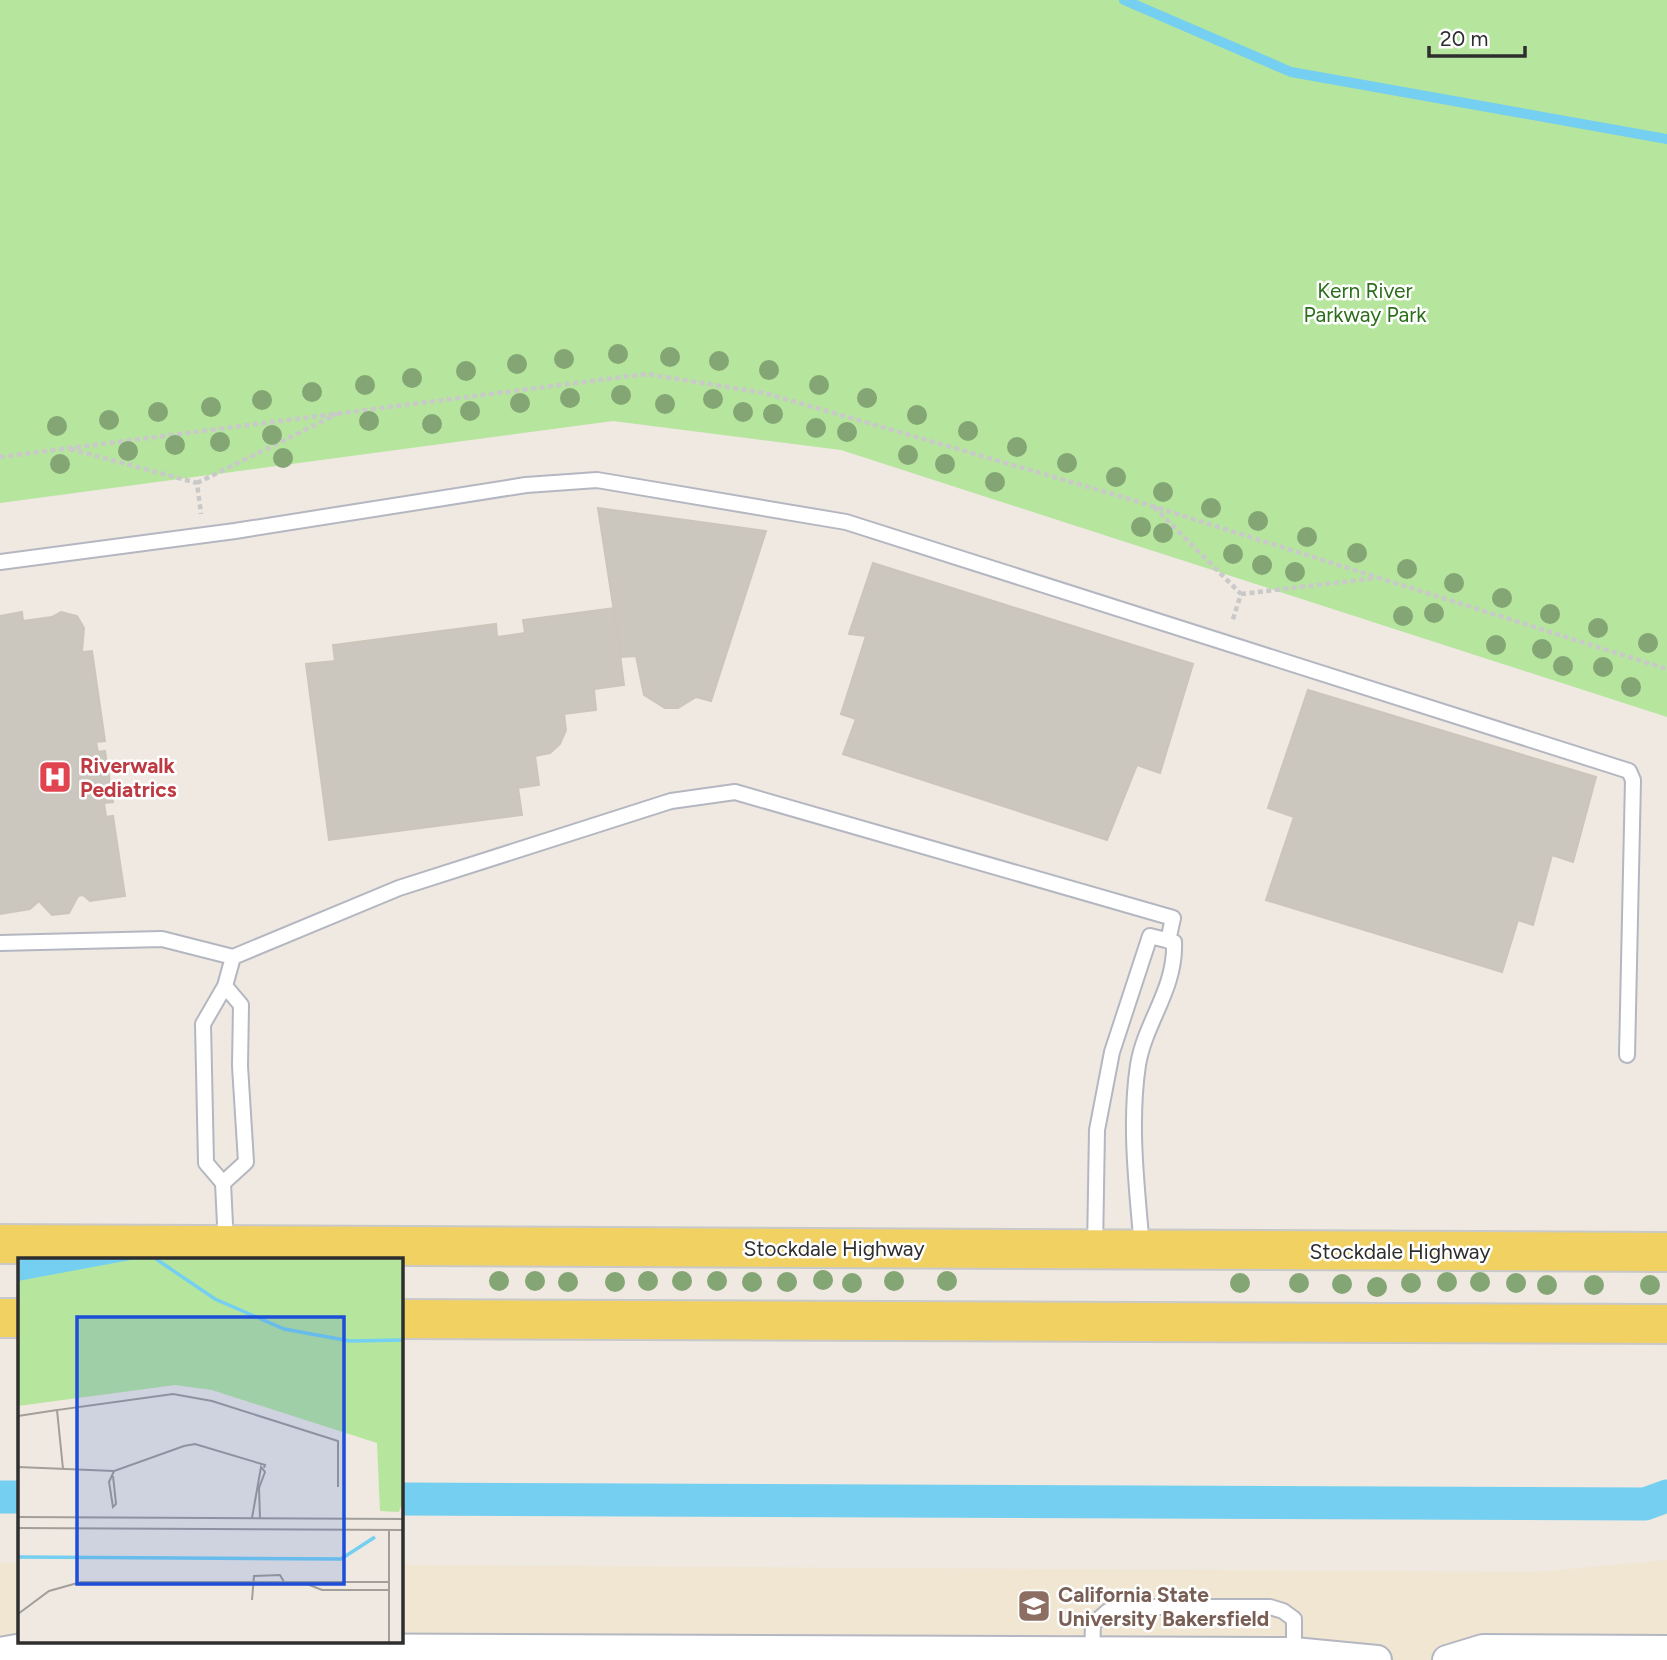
<svg xmlns="http://www.w3.org/2000/svg" width="1667" height="1660" font-family="Figtree,sans-serif">
	<style>
		.education { fill: #f0e6d1 }
		.green { fill: #b6e59e }
		.lines { fill: none; stroke-linecap: round; stroke-linejoin: round }
		.stream { stroke: #75cff0; stroke-width: 10 }
		.canal { stroke: #75cff0; stroke-width: 33 }
		.building { fill: #cbc7bf; stroke: #cbc5ba; stroke-width: 2 }
		.service-casing { stroke: #b4b7c1; stroke-width: 18 }
		.minor-casing { stroke: #b4b7c1; stroke-width: 32 }
		.primary-casing { stroke: #c9c9c9; stroke-width: 42 }
		.path { stroke: #c9c9c9; stroke-width: 4.5; stroke-dasharray: 5 3.5; stroke-linecap: butt }
		.service { stroke: #fff; stroke-width: 14 }
		.minor { stroke: #fff; stroke-width: 28 }
		.primary { stroke: #f2d163; stroke-width: 38 }
		.tree { fill: #84a574 }
		.labels { text-anchor: middle; dominant-baseline: central; stroke-width: 5; stroke-linejoin: round; paint-order: stroke }
		.park-label { font-size: 21px; fill: #2c6e1b; stroke: #fff }
		.health-label { font-size: 21px; font-weight: bold; fill: #be3a42; stroke: #fff; text-anchor: start }
		.street-label { font-size: 21px; fill: #2e2e2e; stroke: #fff }
		.education-label { font-size: 21px; font-weight: bold; fill: #785e54; stroke: #fff; text-anchor: start }
		.inset-river { fill: none; stroke: #75cff0; stroke-width: 3.5 }
		.inset-road { fill: none; stroke: #a29e99; stroke-width: 2 }
		.view { fill: #1d4ed8; fill-opacity: 0.15; stroke: #1d4ed8; stroke-width: 3.5 }
		.inset-edge { fill: none; stroke: #2e2e2e; stroke-width: 3.5 }
	</style>
	<rect width="100%" height="100%" fill="#efe9e1"/>
	<path class="education" d="M1667,1560v100h-1667v-97h19v78h382v-76l1135,7z"/>
	<path class="green" d="M0,0h1667v717l-826,-267 -228,-29 -613,82z"/>
	<g class="lines">
		<path class="stream" d="M1124,0l167,72 376,67"/>
		<path class="canal" d="M0,1497h19
			M401,1499l1244,5 22,-8"/>
	</g>
	<path class="building" d="M598,508l168,23 -55,170 -15,-4 -18,11h-13l-21,-13 -8,-39 -15,1z
		M873,563l320,101 -33,109 -23,-8 -30,75 -264,-86 13,-35 -15,-5 25,-78 -17,-2z
		M614,608l10,77 -30,4 2,21 -32,4 2,16 -6,14 -10,9 -15,3 4,29 -21,3 4,27 -193,25 -23,-176 29,-3 -2,-16 163,-21 1,13 28,-4 -2,-13z
		M22,612l1,9 29,-4 9,-5 16,4 7,12 -2,24 10,-1 13,90 -9,1 2,10 7,-1 8,51 -9,1 2,14 7,-1 12,80 -35,5 -7,-6 -5,1 -9,17 -17,2 -13,-14 -9,8 -30,5v-298z
		M1308,690l288,87 -23,85 -21,-7 -19,70 -15,-5 -16,52 -236,-72 28,-83 -26,-9z"/>
	<g class="lines">
		<defs>
			<path id="service" d="M0,562l235,-31 291,-46 71,-5 249,42 783,249 4,9 -6,275
				M0,943l162,-4 71,18
				M225,986l16,19 -1,61 6,96 -23,21 -17,-20 -3,-139 22,-38 8,-29 166,-69 272,-87 64,-9 438,126 -5,23
				M223,1183l3,62
				M1095,1249l2,-119 15,-78 38,-116 24,6c2,47 -29,80 -36,123 -9,60 -1,123 4,183
				M1092,1655l1,-31 15,-13 18,-4h144l13,4 11,8v33"/>
			<path id="minor" d="M0,1652l28,-5 1266,5 83,8
				M1447,1660l36,-11 184,1"/>
			<path id="primary" d="M0,1244l1667,8
				M0,1318h19
				M401,1319l1266,5"/>
		</defs>
		<use href="#service" class="service-casing"/>
		<use href="#minor" class="minor-casing"/>
		<use href="#primary" class="primary-casing"/>
		<path class="path" d="M70,449l127,34 4,31
			M0,457l646,-83 119,19 368,107 534,169
			M197,483l140,-69
			M1154,507l87,87 -9,28
			M1241,594l135,-16"/>
		<use href="#service" class="service"/>
		<use href="#minor" class="minor"/>
		<use href="#primary" class="primary"/>
	</g>
	<g class="tree">
		<circle cx="618" cy="354" r="10"/>
		<circle cx="670" cy="357" r="10"/>
		<circle cx="564" cy="359" r="10"/>
		<circle cx="719" cy="361" r="10"/>
		<circle cx="517" cy="364" r="10"/>
		<circle cx="769" cy="370" r="10"/>
		<circle cx="466" cy="371" r="10"/>
		<circle cx="412" cy="378" r="10"/>
		<circle cx="365" cy="385" r="10"/>
		<circle cx="819" cy="385" r="10"/>
		<circle cx="312" cy="392" r="10"/>
		<circle cx="621" cy="395" r="10"/>
		<circle cx="570" cy="398" r="10"/>
		<circle cx="867" cy="398" r="10"/>
		<circle cx="713" cy="399" r="10"/>
		<circle cx="262" cy="400" r="10"/>
		<circle cx="520" cy="403" r="10"/>
		<circle cx="665" cy="404" r="10"/>
		<circle cx="211" cy="407" r="10"/>
		<circle cx="470" cy="411" r="10"/>
		<circle cx="158" cy="412" r="10"/>
		<circle cx="743" cy="412" r="10"/>
		<circle cx="773" cy="414" r="10"/>
		<circle cx="917" cy="415" r="10"/>
		<circle cx="109" cy="420" r="10"/>
		<circle cx="369" cy="421" r="10"/>
		<circle cx="432" cy="424" r="10"/>
		<circle cx="57" cy="426" r="10"/>
		<circle cx="816" cy="428" r="10"/>
		<circle cx="968" cy="431" r="10"/>
		<circle cx="847" cy="432" r="10"/>
		<circle cx="272" cy="435" r="10"/>
		<circle cx="220" cy="442" r="10"/>
		<circle cx="175" cy="445" r="10"/>
		<circle cx="1017" cy="447" r="10"/>
		<circle cx="128" cy="451" r="10"/>
		<circle cx="908" cy="455" r="10"/>
		<circle cx="283" cy="458" r="10"/>
		<circle cx="1067" cy="463" r="10"/>
		<circle cx="60" cy="464" r="10"/>
		<circle cx="945" cy="464" r="10"/>
		<circle cx="1116" cy="477" r="10"/>
		<circle cx="995" cy="482" r="10"/>
		<circle cx="1163" cy="492" r="10"/>
		<circle cx="1211" cy="508" r="10"/>
		<circle cx="1258" cy="521" r="10"/>
		<circle cx="1141" cy="527" r="10"/>
		<circle cx="1163" cy="533" r="10"/>
		<circle cx="1307" cy="537" r="10"/>
		<circle cx="1357" cy="553" r="10"/>
		<circle cx="1233" cy="554" r="10"/>
		<circle cx="1262" cy="565" r="10"/>
		<circle cx="1407" cy="569" r="10"/>
		<circle cx="1295" cy="572" r="10"/>
		<circle cx="1454" cy="583" r="10"/>
		<circle cx="1502" cy="598" r="10"/>
		<circle cx="1434" cy="613" r="10"/>
		<circle cx="1550" cy="614" r="10"/>
		<circle cx="1403" cy="616" r="10"/>
		<circle cx="1598" cy="628" r="10"/>
		<circle cx="1648" cy="643" r="10"/>
		<circle cx="1496" cy="645" r="10"/>
		<circle cx="1542" cy="649" r="10"/>
		<circle cx="1563" cy="666" r="10"/>
		<circle cx="1603" cy="667" r="10"/>
		<circle cx="1631" cy="687" r="10"/>
		<circle cx="823" cy="1280" r="10"/>
		<circle cx="499" cy="1281" r="10"/>
		<circle cx="535" cy="1281" r="10"/>
		<circle cx="648" cy="1281" r="10"/>
		<circle cx="682" cy="1281" r="10"/>
		<circle cx="717" cy="1281" r="10"/>
		<circle cx="894" cy="1281" r="10"/>
		<circle cx="947" cy="1281" r="10"/>
		<circle cx="568" cy="1282" r="10"/>
		<circle cx="615" cy="1282" r="10"/>
		<circle cx="752" cy="1282" r="10"/>
		<circle cx="787" cy="1282" r="10"/>
		<circle cx="1447" cy="1282" r="10"/>
		<circle cx="1480" cy="1282" r="10"/>
		<circle cx="852" cy="1283" r="10"/>
		<circle cx="1240" cy="1283" r="10"/>
		<circle cx="1299" cy="1283" r="10"/>
		<circle cx="1411" cy="1283" r="10"/>
		<circle cx="1516" cy="1283" r="10"/>
		<circle cx="1342" cy="1284" r="10"/>
		<circle cx="1547" cy="1285" r="10"/>
		<circle cx="1594" cy="1285" r="10"/>
		<circle cx="1650" cy="1285" r="10"/>
		<circle cx="1377" cy="1287" r="10"/>
	</g>
	<defs>
		<symbol id="hospital-square" viewBox="-11 -11 22 22"><rect x="-9" y="-9" width="18" height="18" rx="4" fill="#e0444e" stroke="#fff"/><path d="M-5-5h3v3.5h4V-5h3V5h-3V1.5h-4V5h-3Z" fill="#fff"/></symbol>
		<symbol id="university-square" viewBox="-11 -11 22 22"><rect x="-9" y="-9" width="18" height="18" rx="4" fill="#8d6e63" stroke="#fff"/><path d="M0-5L7-2L0 1L-7-2ZM-4 1L0 2.5L4 1V4Q0 6-4 4Z" fill="#fff"/></symbol>
	</defs>
	<g fill-rule="evenodd">
		<use href="#hospital-square" x="36" y="758" width="38" height="38"/>
		<use href="#university-square" x="1015" y="1587" width="38" height="38"/>
	</g>
	<g class="labels">
		<g class="park-label">
			<text x="1365" y="290">Kern River<tspan x="1365" dy="24">Parkway Park</tspan></text>
		</g>
		<g class="health-label">
			<text x="80" y="765">Riverwalk<tspan x="80" dy="24">Pediatrics</tspan></text>
		</g>
		<g class="street-label">
			<text x="834" y="1248">Stockdale Highway</text>
			<text x="1400" y="1251">Stockdale Highway</text>
		</g>
		<g class="education-label">
			<text x="1058" y="1594">California State<tspan x="1058" dy="24">University Bakersfield</tspan></text>
		</g>
	</g>
	<g transform="translate(18 1258)">
		<rect width="385" height="385" fill="#efe9e1"/>
		<path d="M0,1h385v242l-4,11 -19,-1 -3,-68 -165,-53 -37,-5 -157,21z" fill="#b6e59e"/>
		<path d="M0,1h118l-118,22z" fill="#75cff0"/>
		<path class="inset-river" d="M138,1l59,40 69,30 66,12 53,-1M0,299l323,2 34,-22"/>
		<path class="inset-road" d="M0,158l39,-6M0,209l96,4M45,211l-6,-59 116,-16 39,7 126,40v46M95,218l3,28 -3,3 -4,-25 5,-11 70,-25 11,-2 70,21 -1,3M0,259l385,2M234,260l9,-51 4,5 -6,16 1,30M0,270l385,2M371,272v112M289,326l15,6h67M234,342l2,-24 26,-1 4,7M0,356l31,-23 32,-9h308"/>
		<path class="view" d="M59,59h267v267h-267z"/>
		<rect width="385" height="385" class="inset-edge"/>
	</g>
	<path d="M1429 46v10h96v-10" fill="none" stroke="#2e2e2e" stroke-width="3.5"/>
	<text x="1440" y="46" font-size="21" fill="#2e2e2e" stroke="#ffffff" stroke-width="5" paint-order="stroke">20 m</text>
</svg>
